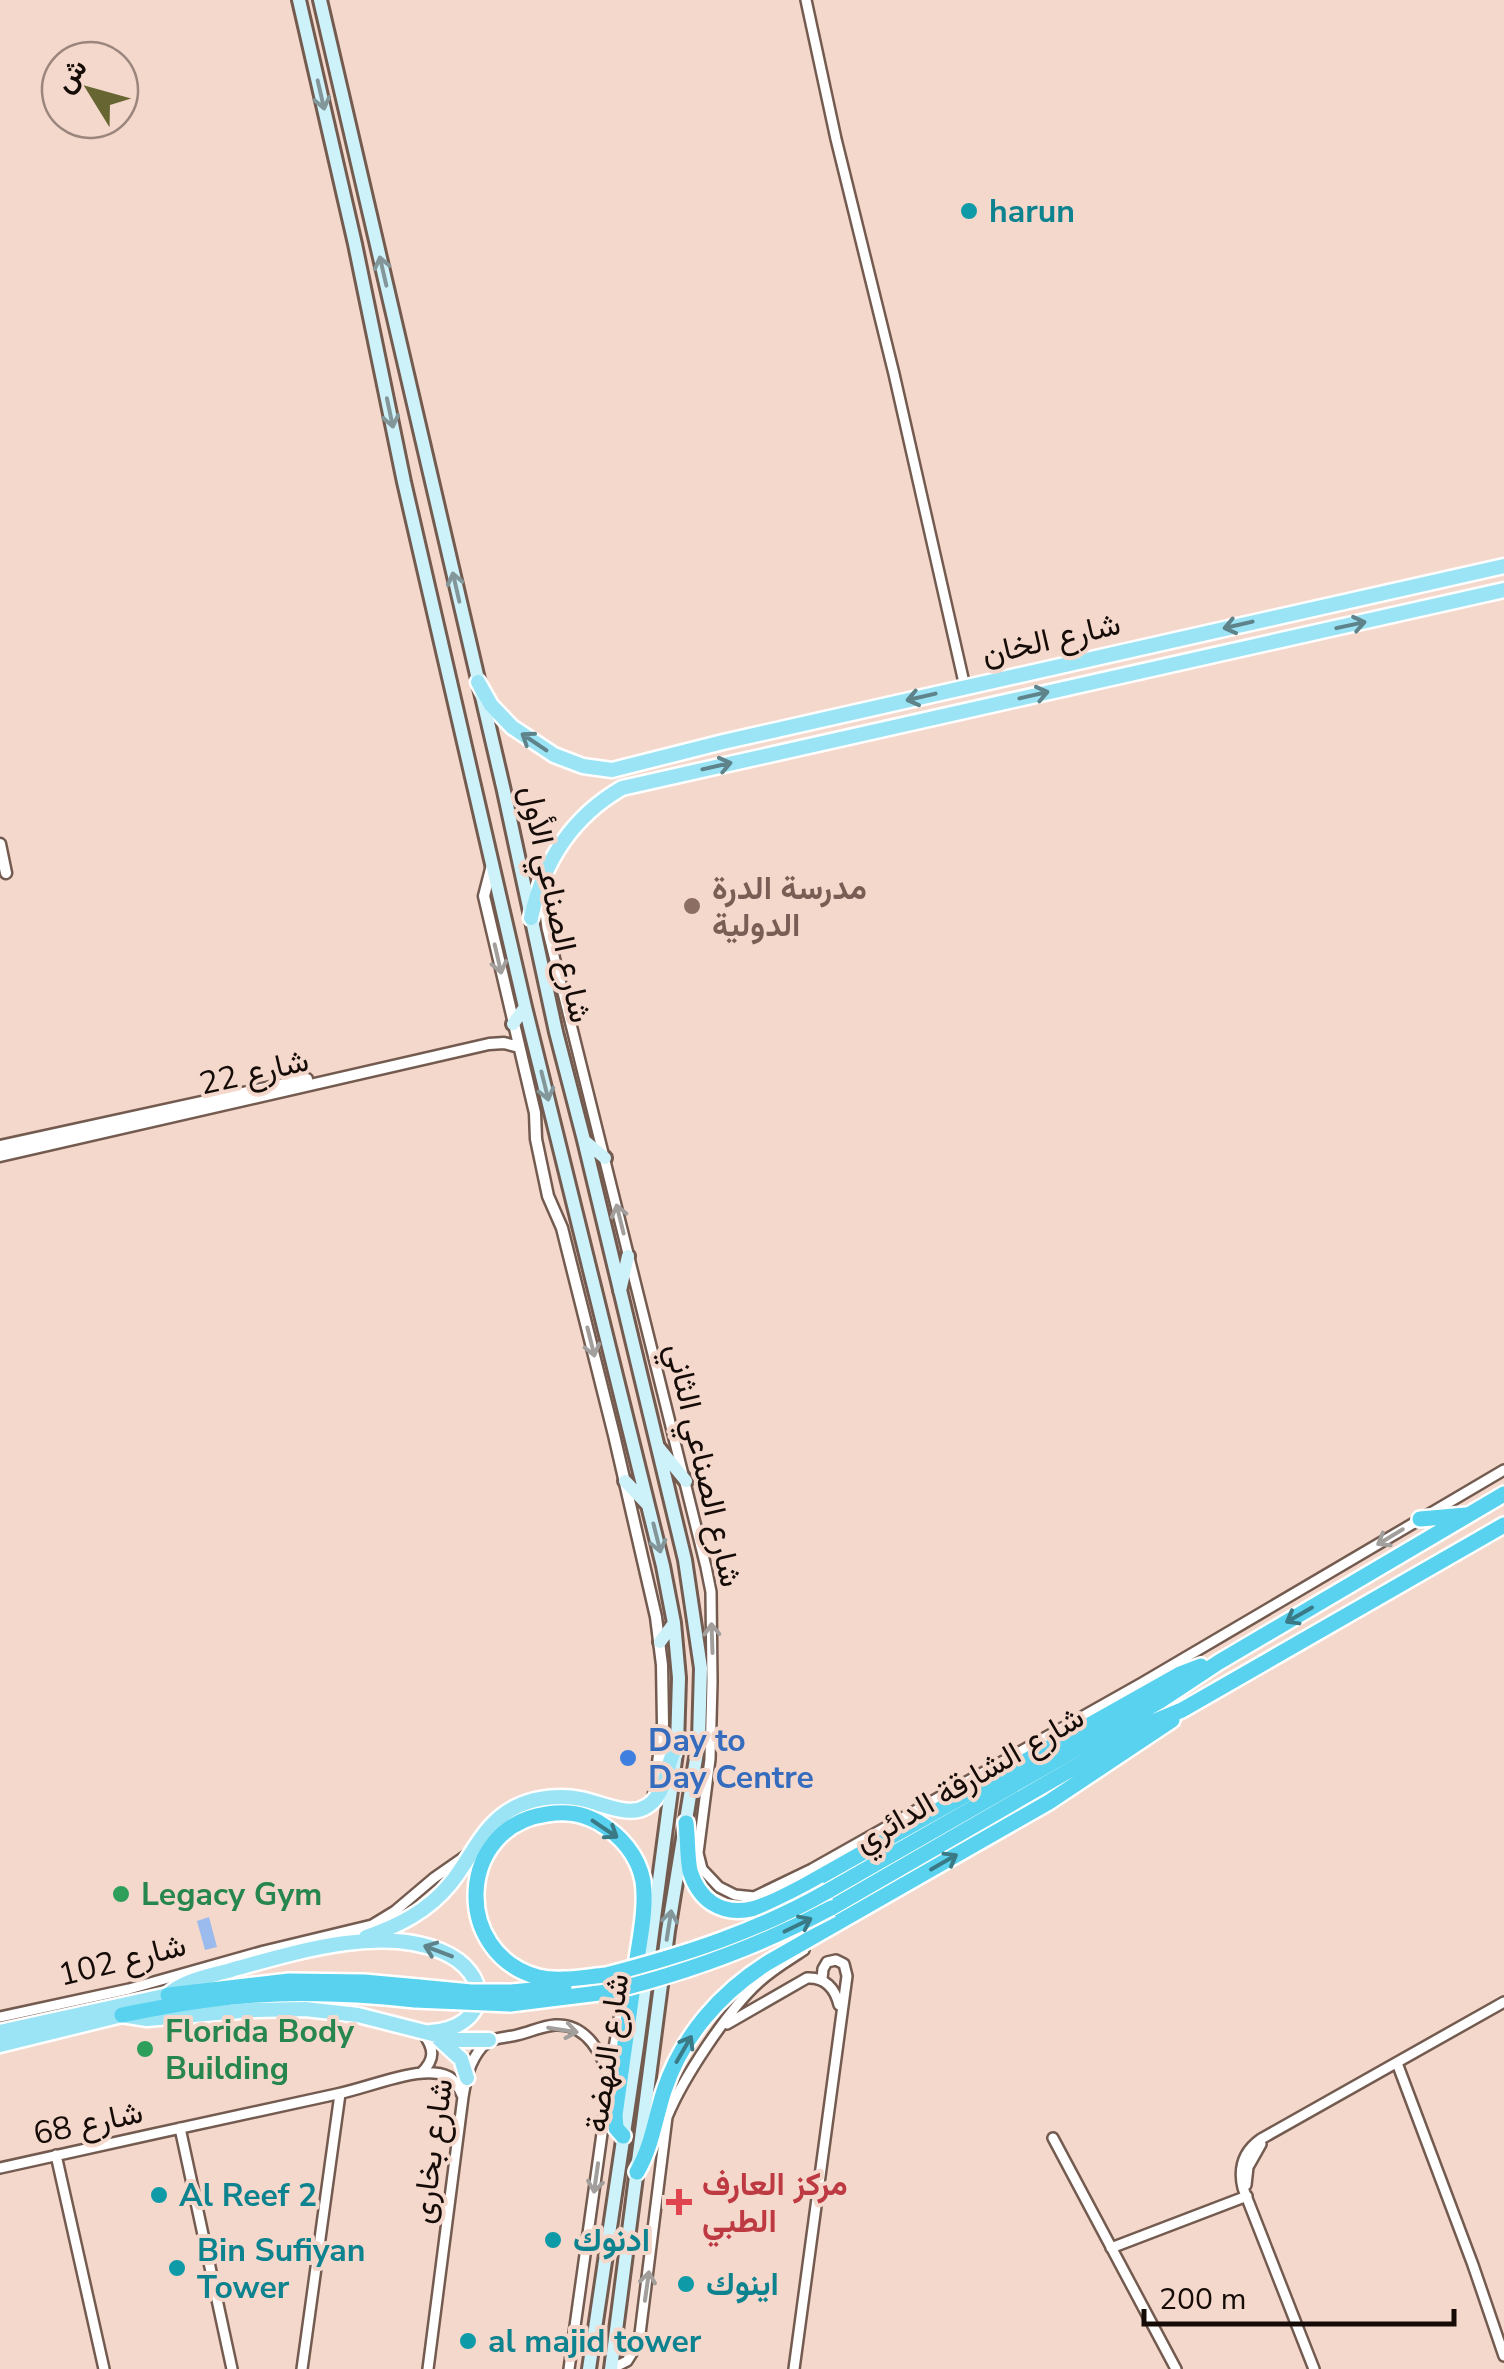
<svg xmlns="http://www.w3.org/2000/svg" width="1504" height="2369" font-family="'Nunito Sans',Vazirmatn,sans-serif">
	<style>
		.water { fill: #9bbaee }
		.lines { fill: none; stroke-linecap: round; stroke-linejoin: round }
		.minor-casing { stroke: #745b50; stroke-width: 14 }
		.tertiary-casing { stroke: #745b50; stroke-width: 15 }
		.secondary-casing { stroke: #745b50; stroke-width: 18 }
		.primary-casing { stroke: #fff; stroke-width: 19 }
		.motorway-casing { stroke: #fff; stroke-width: 20 }
		.minor { stroke: #fff; stroke-width: 9 }
		.tertiary { stroke: #fff; stroke-width: 10 }
		.secondary { stroke: #cdf2fa; stroke-width: 12 }
		.primary { stroke: #9be4f5; stroke-width: 14 }
		.motorway { stroke: #58d2ee; stroke-width: 15 }
		.motorway-bridge-casing { stroke: #fff; stroke-width: 20; stroke-linecap: butt }
		.motorway-bridge { stroke: #58d2ee; stroke-width: 15 }
		.oneway { stroke: #839699 }
		.oneway2 { stroke: #5f838a }
		.oneway3 { stroke: #a19e9c }
		.oneway4 { stroke: #3a7986 }
		.culture-dot { fill: #0f9aa8; stroke: #f5d8cc; stroke-width: 4 }
		.education-dot { fill: #8d6e63; stroke: #f5d8cc; stroke-width: 4 }
		.shop-dot { fill: #3f7fe0; stroke: #f5d8cc; stroke-width: 4 }
		.leisure-dot { fill: #2e9e5b; stroke: #f5d8cc; stroke-width: 4 }
		.health-dot { fill: #e0444e; stroke: #f5d8cc; stroke-width: 4 }
		.labels { text-anchor: middle; dominant-baseline: central; stroke-width: 8; stroke-linejoin: round; paint-order: stroke }
		.culture-label { font-size: 32px; font-weight: bold; fill: #0d838f; stroke: #f5d8cc; text-anchor: start }
		.street-label { font-size: 32px; fill: #150c08; stroke: #f5d8cc }
		.education-label { font-size: 32px; font-weight: bold; fill: #785e54; stroke: #f5d8cc; text-anchor: start }
		.shop-label { font-size: 32px; font-weight: bold; fill: #366cbe; stroke: #f5d8cc; text-anchor: start }
		.leisure-label { font-size: 32px; font-weight: bold; fill: #27864d; stroke: #f5d8cc; text-anchor: start }
		.health-label { font-size: 32px; font-weight: bold; fill: #be3a42; stroke: #f5d8cc; text-anchor: start }
	</style>
	<rect width="100%" height="100%" fill="#f5d8cc"/>
	<path class="water" d="M209,1917l8,30 -12,3 -8,-29z"/>
	<g class="lines">
		<defs>
			<path id="minor" d="M806,0l30,139 58,235 71,313
				M542,889l5,39 159,639 5,25 1,90 -2,77 -12,94 4,16 17,18 16,8 19,2 58,-28 330,-186 362,-213
				M0,2017l129,-28 135,-38 108,-26 23,-14 39,-33 33,-23
				M727,2024l80,-46c18,-1 28,10 32,27
				M1397,2063l76,202 31,91
				M421,2073c15,-14 13,-25 2,-40
				M180,2128l52,241
				M1053,2138l123,231
				M56,2155l48,214
				M0,2168c112,-25 225,-50 337,-74 30,-6 68,-23 97,-21 17,1 22,8 28,22
				M1246,2185l2,-18 13,-23
				M1111,2248l136,-52
				M302,2369l38,-275
				M428,2369l35,-272c3,-18 6,-35 19,-50 9,-10 23,-9 35,-12 13,-3 25,-9 38,-10 32,-2 48,30 55,56
				M569,2369l45,-321 6,-34 7,-11
				M611,2369l16,-8 12,-19 28,-225c16,-39 61,-107 92,-135 14,-13 30,-22 45,-32
				M794,2369l53,-393 -3,-12 -8,-4 -9,2 -4,7 -1,10
				M1314,2369l-71,-181c-5,-21 1,-37 18,-49l243,-137"/>
			<path id="tertiary" d="M0,844l6,29
				M492,865l-8,31 51,217 1,26 12,57 14,32 52,207 42,182 6,48 1,59 -9,70
				M0,1146l307,-67
				M0,1156l489,-112 15,-1 15,4"/>
			<path id="secondary" d="M299,0l56,244 49,238 121,525 138,559 11,57 5,55 -2,67 -40,301 -48,323
				M320,0l184,791 52,241 28,108 101,420 16,108 -2,72 -31,191 -57,438
				M513,1024l12,-17
				M586,1142l19,16
				M620,1291l8,-35
				M659,1448l27,33
				M625,1481l22,23
				M660,1642l14,-19"/>
			<path id="primary" d="M478,682l13,23 21,22 42,28 29,11 29,4 111,-28 781,-176
				M531,918c12,-56 41,-101 91,-130l882,-198
				M366,1937c32,-11 62,-26 84,-53 23,-28 34,-64 70,-79 18,-8 42,-10 61,-6 26,5 58,26 77,-4 10,-15 9,-34 19,-50
				M0,2032l168,-37c16,-15 42,-19 63,-25 62,-17 148,-45 210,-19 53,22 49,77 -11,81
				M439,2039l22,20 6,19
				M0,2045l122,-30 25,4 105,-9 53,-1 53,6 98,25h33"/>
			<path id="motorway" d="M1420,1519l46,-4
				M686,1823c2,16 1,32 4,48 4,13 10,24 22,32 30,19 62,-2 90,-16l378,-213 21,-8
				M828,1891l332,-190 59,-39 285,-168
				M831,1908l322,-186 29,-12 322,-185
				M606,1975c-22,2 -47,7 -68,2 -87,-24 -81,-151 9,-163 19,-3 34,-1 51,8 22,13 40,33 45,59 4,29 -4,61 -8,91 -7,48 -13,95 -20,143l1,13 7,8
				M512,1992l52,-5
				M168,1995l121,-14 75,1 55,5
				M510,2004l97,-12
				M122,2015c40,-8 81,-16 122,-19 58,-5 114,-2 171,4
				M637,2172c15,-26 18,-53 27,-81 18,-55 57,-99 105,-129l280,-160 123,-82"/>
		</defs>
		<use href="#minor" class="minor-casing"/>
		<use href="#tertiary" class="tertiary-casing"/>
		<use href="#secondary" class="secondary-casing"/>
		<use href="#primary" class="primary-casing"/>
		<use href="#motorway" class="motorway-casing"/>
		<use href="#minor" class="minor"/>
		<use href="#tertiary" class="tertiary"/>
		<use href="#secondary" class="secondary"/>
		<use href="#primary" class="primary"/>
		<use href="#motorway" class="motorway"/>
		<defs>
			<path id="motorway-bridge" d="M606,1975c78,-20 152,-44 222,-84
				M419,1987l52,5h41
				M607,1992c79,-19 153,-46 224,-84
				M415,2000l95,4"/>
		</defs>
		<use href="#motorway-bridge" class="motorway-bridge-casing"/>
		<use href="#motorway-bridge" class="motorway-bridge"/>
	</g>
	<defs><path id="oneway-shaft" d="M-6 0H5M1.5-3L5.5 0L1.5 3" fill="none" stroke-width="1.6" stroke-linecap="round" stroke-linejoin="round" transform="scale(2.5)"/></defs>
	<g class="oneway">
		<use href="#oneway-shaft" transform="translate(321 95) rotate(77)"/>
		<use href="#oneway-shaft" transform="translate(383 271) rotate(-103)"/>
		<use href="#oneway-shaft" transform="translate(390 413) rotate(78)"/>
		<use href="#oneway-shaft" transform="translate(456 587) rotate(-103)"/>
		<use href="#oneway-shaft" transform="translate(545 1086) rotate(76)"/>
		<use href="#oneway-shaft" transform="translate(657 1538) rotate(76)"/>
		<use href="#oneway-shaft" transform="translate(669 1925) rotate(-81)"/>
	</g>
	<g class="oneway2">
		<use href="#oneway-shaft" transform="translate(1238 625) rotate(167)"/>
		<use href="#oneway-shaft" transform="translate(1351 625) rotate(-12)"/>
		<use href="#oneway-shaft" transform="translate(1034 695) rotate(-13)"/>
		<use href="#oneway-shaft" transform="translate(921 697) rotate(167)"/>
		<use href="#oneway-shaft" transform="translate(534 742) rotate(-146)"/>
		<use href="#oneway-shaft" transform="translate(717 766) rotate(-13)"/>
		<use href="#oneway-shaft" transform="translate(438 1951) rotate(-159)"/>
	</g>
	<g class="oneway3">
		<use href="#oneway-shaft" transform="translate(498 959) rotate(77)"/>
		<use href="#oneway-shaft" transform="translate(620 1219) rotate(-104)"/>
		<use href="#oneway-shaft" transform="translate(591 1342) rotate(76)"/>
		<use href="#oneway-shaft" transform="translate(1390 1537) rotate(149)"/>
		<use href="#oneway-shaft" transform="translate(712 1638) rotate(-92)"/>
		<use href="#oneway-shaft" transform="translate(563 2030) rotate(9)"/>
		<use href="#oneway-shaft" transform="translate(596 2178) rotate(98)"/>
		<use href="#oneway-shaft" transform="translate(647 2286) rotate(-82)"/>
	</g>
	<g class="oneway4">
		<use href="#oneway-shaft" transform="translate(1299 1615) rotate(150)"/>
		<use href="#oneway-shaft" transform="translate(605 1829) rotate(34)"/>
		<use href="#oneway-shaft" transform="translate(944 1862) rotate(-30)"/>
		<use href="#oneway-shaft" transform="translate(798 1925) rotate(-26)"/>
		<use href="#oneway-shaft" transform="translate(684 2049) rotate(-60)"/>
	</g>
	<g class="culture-dot">
		<circle cx="969" cy="211" r="10"/>
		<circle cx="159" cy="2195" r="10"/>
		<circle cx="553" cy="2240" r="10"/>
		<circle cx="177" cy="2268" r="10"/>
		<circle cx="686" cy="2284" r="10"/>
		<circle cx="468" cy="2341" r="10"/>
	</g>
	<circle class="education-dot" cx="692" cy="906" r="10"/>
	<circle class="shop-dot" cx="628" cy="1758" r="10"/>
	<g class="leisure-dot">
		<circle cx="121" cy="1894" r="10"/>
		<circle cx="145" cy="2049" r="10"/>
	</g>
	<path class="health-dot" d="M674 2187h10v10h10v10h-10v10h-10v-10h-10v-10h10z"/>
	<g class="labels">
		<g class="culture-label">
			<text x="989" y="211">harun</text>
			<text x="179" y="2195">Al Reef 2</text>
			<text x="573" y="2240">ادنوك</text>
			<text x="197" y="2250">Bin Sufiyan<tspan x="197" dy="37">Tower</tspan></text>
			<text x="706" y="2284">اينوك</text>
			<text x="488" y="2341">al majid tower</text>
		</g>
		<g class="street-label">
			<text transform="translate(1051 639) rotate(-13)">شارع الخان</text>
			<text transform="translate(556 904) rotate(78)">شارع الصناعي الأول</text>
			<text transform="translate(254 1072) rotate(-13)">شارع 22</text>
			<text transform="translate(704 1465) rotate(77)">شارع الصناعي الثاني</text>
			<text transform="translate(969 1779) rotate(-30)">شارع الشارقة الدائري</text>
			<text transform="translate(122 1960) rotate(-14)">شارع 102</text>
			<text transform="translate(607 2053) rotate(-82)">شارع النهضة</text>
			<text transform="translate(88 2123) rotate(-12)">شارع 68</text>
			<text transform="translate(432 2151) rotate(-82)">شارع بخارى</text>
		</g>
		<g class="education-label">
			<text x="712" y="888">مدرسة الدرة<tspan x="712" dy="37">الدولية</tspan></text>
		</g>
		<g class="shop-label">
			<text x="648" y="1740">Day to<tspan x="648" dy="37">Day Centre</tspan></text>
		</g>
		<g class="leisure-label">
			<text x="141" y="1894">Legacy Gym</text>
			<text x="165" y="2031">Florida Body<tspan x="165" dy="37">Building</tspan></text>
		</g>
		<g class="health-label">
			<text x="702" y="2184">مركز العارف<tspan x="702" dy="37">الطبي</tspan></text>
		</g>
	</g>
	<g transform="translate(90 90) rotate(307)"><circle r="48" fill="#f5d8cc" stroke="#9b867e" stroke-width="2.5"/>
	<path d="M0-8L18 38L0 25L-18 38Z" fill="#676532"/>
	<text y="-15" font-size="28" font-weight="bold" text-anchor="middle" fill="#150c08">ش</text>
	</g>
	<path d="M1144 2309v15h310v-15" fill="none" stroke="#150c08" stroke-width="5"/>
	<text x="1159" y="2309" font-size="30" fill="#150c08" stroke="#f5d8cc" stroke-width="8" paint-order="stroke">200 m</text>
</svg>
